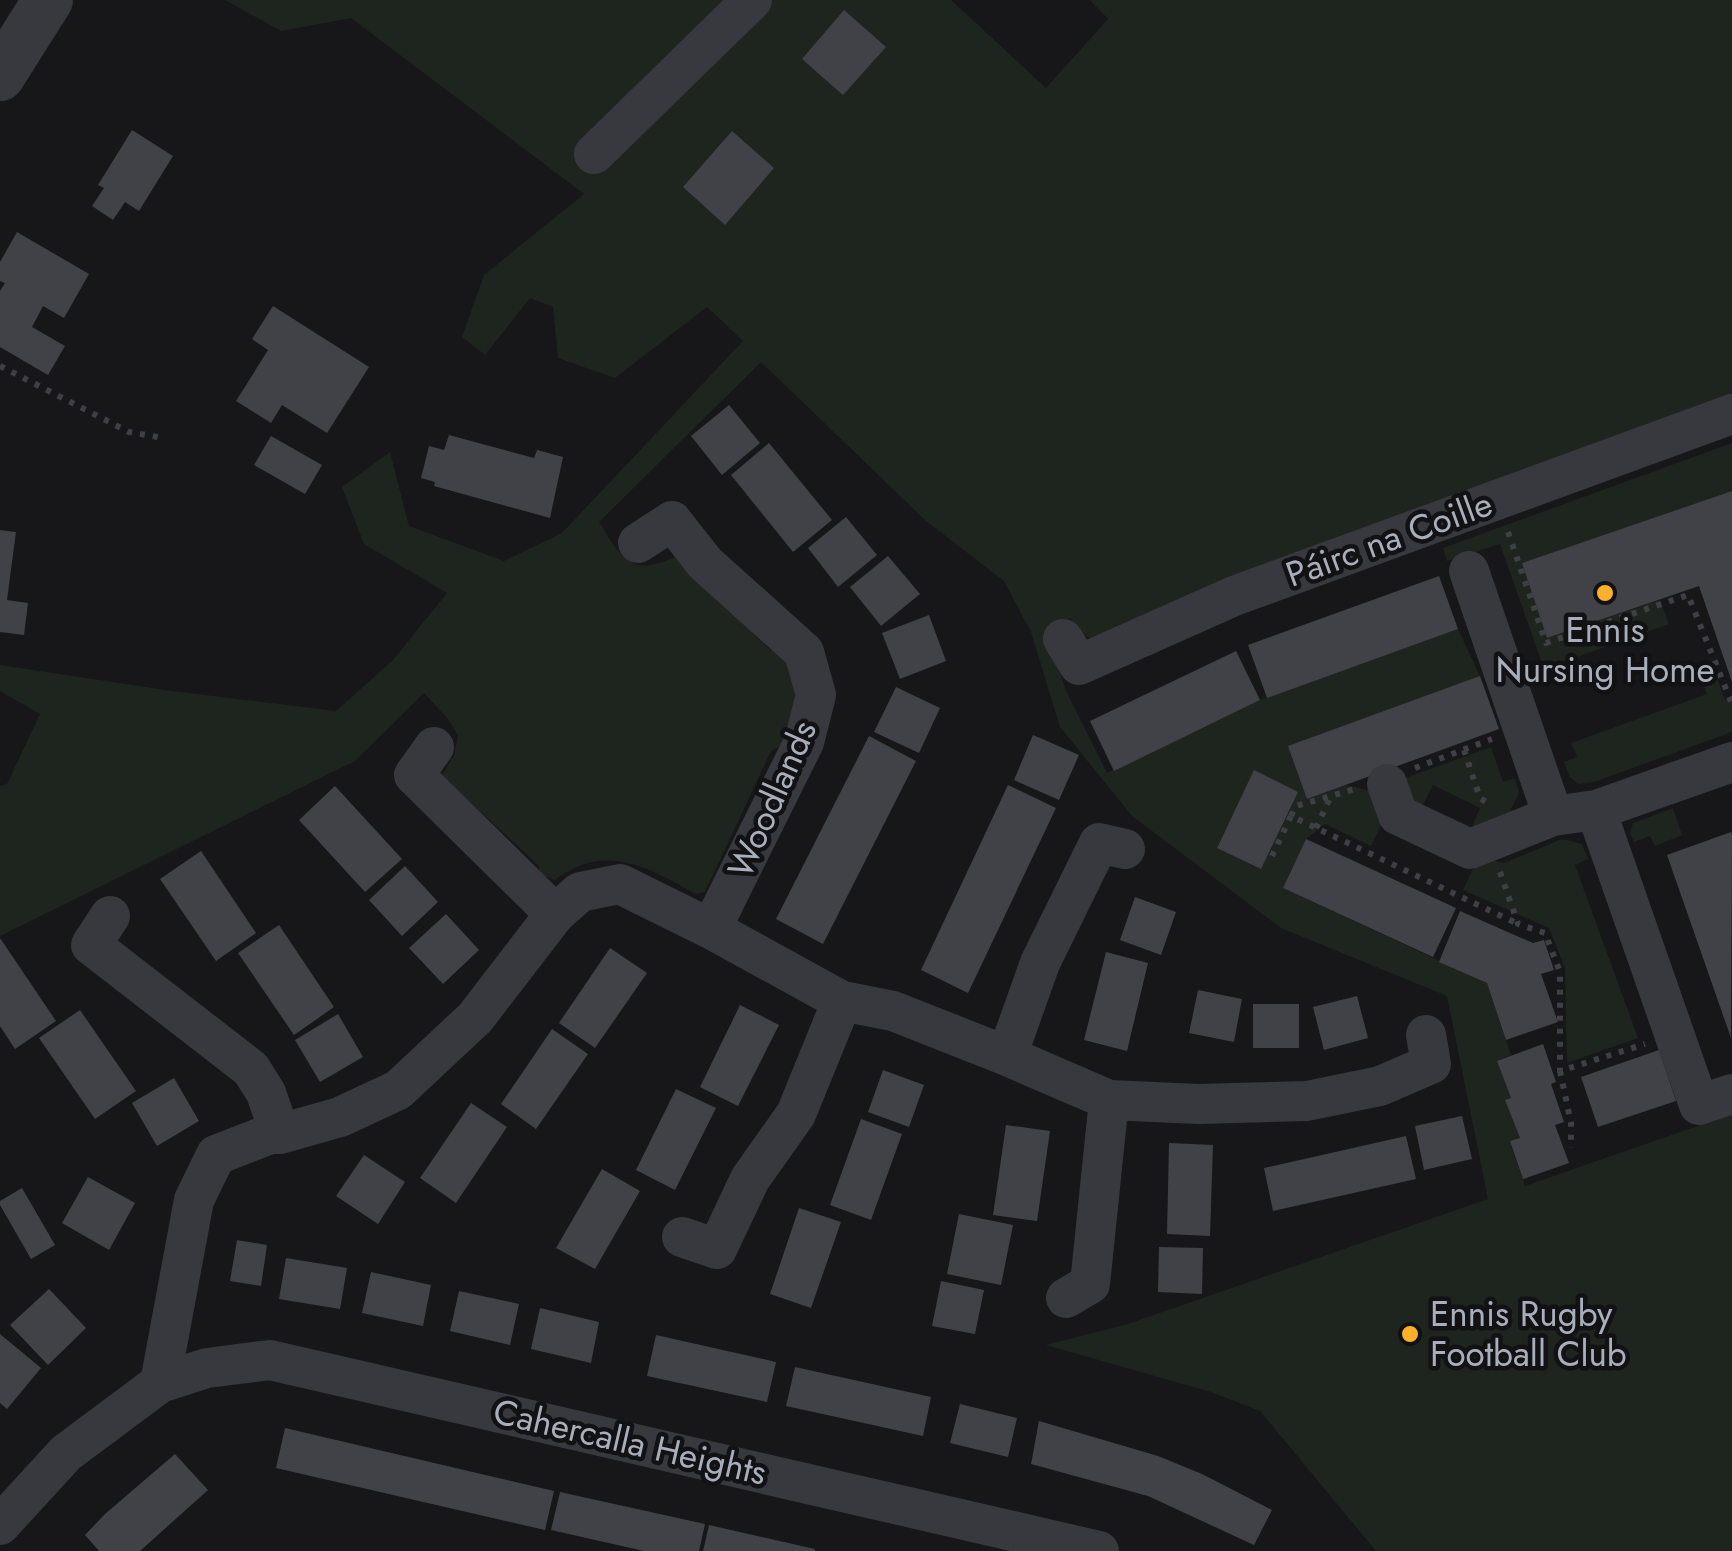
<svg xmlns="http://www.w3.org/2000/svg" width="1732" height="1551" font-family="Jost,sans-serif">
	<style>
		.green { fill: #1d251e; fill-rule: evenodd }
		.building { fill: #414247 }
		.lines { fill: none; stroke-linecap: round; stroke-linejoin: round }
		.path { stroke: #3e4046; stroke-width: 6; stroke-dasharray: 5 8; stroke-linecap: butt }
		.minor { stroke: #38393f; stroke-width: 40 }
		.tertiary { stroke: #38393f; stroke-width: 50 }
		.poi-dot { fill: #ffb02a; stroke: #121215; stroke-width: 4 }
		.labels { text-anchor: middle; dominant-baseline: central; stroke-width: 9; stroke-linejoin: round; paint-order: stroke }
		.street-label { font-size: 35px; fill: #a8afba; stroke: #121215 }
		.poi-label { font-size: 35px; fill: #a8afba; stroke: #121215 }
	</style>
	<rect width="100%" height="100%" fill="#17171a"/>
	<path class="green" d="M225,0h726l95,88 62,-69 -18,-19h642v400l-640,239 -13,-6 -9,-15 -22,16 18,57 41,82 153,-73 198,-71 22,47 -173,123 39,-14 26,6 10,32 -11,23 -46,-22 -19,15 -23,49 204,95 24,72 -14,6 14,37 -5,3 14,37 -10,4 15,44 207,-72v437h-356l-116,-140 -49,-19 -165,-47 82,-21 360,-125 -41,-203 -166,-68 -149,-112 -72,-89 -29,-95 -27,-51 -78,-60 -165,-159 -162,160c24,39 33,56 80,33l26,31 65,64 10,-4c22,35 15,58 8,96l-17,9 -66,141 -9,2c-47,-26 -91,-53 -141,-14l-17,-6 1,-8 -84,-78 -15,-1 -3,-4 17,-28 4,-19 -9,-16 -25,-27 -69,68 -355,175v-150l7,-2 33,-70 -40,-23v-26l172,26 164,20 57,-51 54,-67 -83,-49 -22,-57 48,-35 19,74 95,35 58,-28 181,-192 -36,-34 -92,71 -57,-20 -5,-51 -23,-9 -45,57 -23,-18 22,-62 100,-81 -233,-176 -70,13zM1254,771l44,21 -38,77 -43,-22z
		M1732,443v48l-210,72 25,75 113,-38 9,24 -125,45 -44,-125 -53,17 -4,-13z
		M1711,662l14,38 7,-2v34l-138,50 -16,2 -9,-8 -5,-14 13,-5 -6,-14 136,-49 -9,-27z
		M1491,747l12,35 12,-4 4,15 -13,27 -37,14 11,-26 -47,-23 -12,24 -11,-3 -10,-26z
		M1673,808l9,27 -27,11 -5,-10 -16,6 -4,-9 3,-10z
		M1562,839l20,5 6,15 -13,6 63,173 -71,25 -2,-95 -16,-40 -86,-38 10,-21 16,-10 15,4z"/>
	<path class="building" d="M844,10l42,37 -43,48 -41,-36z
		M132,130l41,26 -34,55 -14,-9 -12,18 -21,-14 12,-18 -6,-3z
		M732,131l42,37 -49,57 -42,-38z
		M17,232l72,42 -25,44 -21,-12 -11,21 33,19 -17,29 -48,-28v-56l5,-8 -5,-2v-19z
		M273,306l96,61 -42,66 -45,-28 -11,18 -35,-22 32,-51 -16,-11z
		M729,405l31,38 -38,32 -31,-39z
		M449,435l85,23 3,-8 26,7 -13,61 -116,-32 1,-4 -14,-4 8,-32 15,4z
		M271,436l51,29 -17,29 -51,-29z
		M769,443l63,77 -39,32 -62,-77z
		M1732,491v191l-33,-96 -152,52 -25,-75z
		M846,517l31,38 -39,32 -30,-39z
		M0,530l16,2 -9,68 21,3 -4,32 -24,-3z
		M888,556l32,38 -39,32 -31,-39z
		M1439,576l19,53 -191,69 -19,-53z
		M929,615l17,46 -46,18 -18,-46z
		M1236,651l24,49 -146,71 -24,-50z
		M1480,676l19,53 -192,70 -19,-53z
		M896,687l44,21 -21,45 -45,-21z
		M1033,735l46,20 -20,45 -45,-20z
		M869,736l47,25 -93,183 -47,-25z
		M1254,770l44,22 -37,77 -44,-21z
		M1008,785l48,23 -88,185 -47,-23z
		M335,786l67,73 -37,33 -66,-72z
		M1731,832l1,3 -1,203 -64,-183z
		M1306,839l150,69 -23,49 -150,-69z
		M201,851l55,82 -40,28 -56,-82z
		M405,866l33,36 -36,34 -33,-36z
		M1135,897l41,15 -15,43 -41,-15z
		M1460,911l73,32 11,-3 10,30 -13,4 17,48 -52,18 -19,-57 -48,-21z
		M446,914l33,36 -36,34 -34,-36z
		M279,925l55,82 -40,28 -56,-82z
		M0,938l56,83 -41,28 -15,-23z
		M610,948l37,25 -52,75 -36,-25z
		M1106,952l42,11 -21,88 -43,-11z
		M1198,990l44,9 -8,43 -45,-9z
		M1357,996l11,42 -44,12 -11,-43z
		M1253,1004h46v44h-46z
		M740,1005l39,20 -41,81 -38,-19z
		M80,1010l56,81 -41,28 -56,-81z
		M338,1014l25,43 -43,25 -25,-42z
		M552,1029l36,25 -52,75 -35,-25z
		M1543,1044l13,38 -5,2 13,38 -9,3 14,38 -46,16 -13,-38 10,-3 -15,-38 6,-2 -14,-37z
		M1659,1050l17,51 -78,26 -17,-50z
		M883,1070l41,15 -15,42 -41,-15z
		M174,1078l25,43 -42,25 -25,-43z
		M676,1089l40,19 -41,82 -39,-20z
		M471,1103l36,24 -51,76 -36,-25z
		M1462,1116l10,43 -48,11 -9,-44z
		M861,1119l41,15 -31,86 -41,-15z
		M1006,1125l44,6 -13,90 -44,-6z
		M1406,1136l10,43 -143,32 -9,-43z
		M1169,1143l44,2 -3,91 -43,-2z
		M364,1155l41,27 -27,42 -42,-28z
		M602,1169l38,22 -45,78 -39,-21z
		M88,1177l47,26 -26,47 -47,-27z
		M22,1188l33,57 -24,14 -31,-54v-4z
		M799,1208l42,14 -30,86 -41,-14z
		M959,1214l54,11 -12,60 -54,-11z
		M237,1240l30,5 -6,41 -31,-5z
		M1159,1247l44,1 -1,46 -44,-2z
		M286,1258l61,10 -7,41 -61,-10z
		M371,1272l60,13 -8,41 -61,-13z
		M941,1281l43,9 -9,44 -43,-8z
		M49,1289l37,39 -38,37 -38,-40z
		M459,1291l60,13 -9,41 -60,-14z
		M540,1308l59,14 -8,41 -60,-14z
		M0,1334l41,34 -34,41 -7,-6z
		M656,1335l120,27 -9,40 -120,-26z
		M795,1367l136,30 -8,39 -137,-30z
		M960,1404l57,14 -9,39 -58,-14z
		M1039,1421l119,35 44,18 70,36 -18,35 -106,-49 -117,-32z
		M285,1428l269,63 -9,39 -269,-62z
		M175,1454l33,36 -68,61h-41l-14,-16 20,-21z
		M560,1492l145,32 -6,27h-55l-93,-21z
		M709,1525l106,24v2h-112z"/>
	<g class="lines">
		<path class="path" d="M0,366l129,66 29,5
			M1508,532l38,111 142,-48 44,109
			M1464,750l16,48 8,5
			M1415,768l77,-29
			M1291,816l5,-10 59,-17
			M1316,828l14,-30
			M1272,856l19,-40 225,107
			M1500,872l18,52 27,9 15,39v99l85,-27
			M1560,1071l11,52v25"/>
		<path class="minor" d="M594,154l158,-154
			M1469,571l84,245
			M1063,639l16,26 155,-69 498,-182
			M1387,784l11,31 72,34 83,-33 43,-6 136,-48
			M1596,810l103,295 33,-11
			M555,914l25,-22 40,-8 91,45 93,-187 12,-47 -12,-43 -99,-89 -33,-42 -34,22
			M110,916l-19,29 160,124 15,24 14,41 60,-17 58,-27 77,-72 80,-104 -141,-139 20,-28
			M842,1001l51,10 114,45 33,-93 59,-120 26,6
			M1007,1056l102,44 89,4 109,-3 73,-15 51,-22 -5,-29
			M682,1237l35,12 33,-70 46,-65 46,-113 -131,-72
			M1066,1298l24,-14 19,-184
			M160,1383l34,-183 22,-45 54,-21h10
			M0,1525l66,-72 94,-70 47,-15 63,-8 829,191"/>
		<path class="tertiary" d="M0,76l48,-76"/>
	</g>
	<g class="poi-dot">
		<circle cx="1605" cy="593" r="10"/>
		<circle cx="1410" cy="1334" r="10"/>
	</g>
	<g class="labels">
		<g class="street-label">
			<text transform="translate(1389 539) rotate(-20)">Páirc na Coille</text>
			<text transform="translate(772 799) rotate(-66)">Woodlands</text>
			<text transform="translate(630 1442) rotate(13)">Cahercalla Heights</text>
		</g>
		<g class="poi-label">
			<text x="1605" y="630">Ennis<tspan x="1605" dy="40">Nursing Home</tspan></text>
			<text x="1430" y="1314" text-anchor="start">Ennis Rugby<tspan x="1430" dy="40">Football Club</tspan></text>
		</g>
	</g>
</svg>
